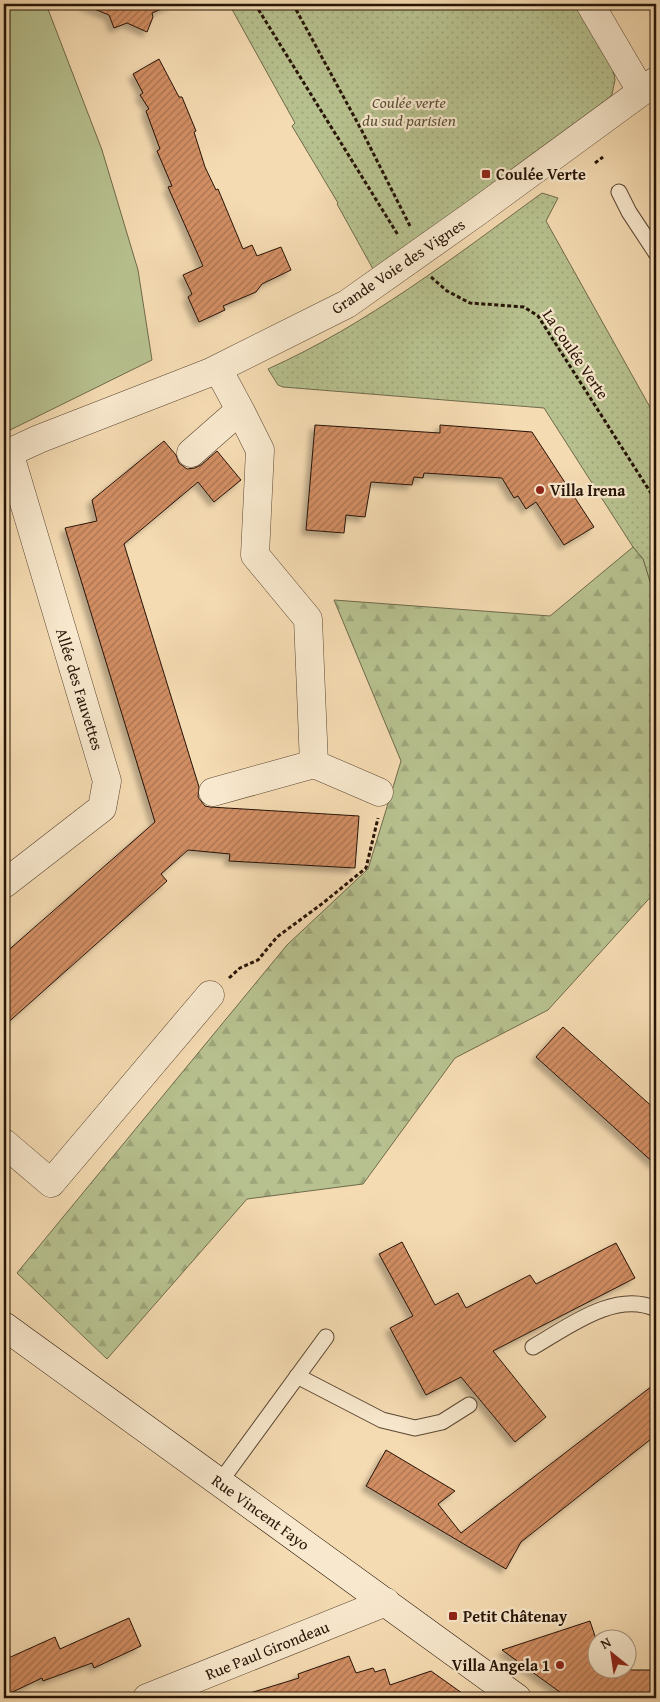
<svg xmlns="http://www.w3.org/2000/svg" width="660" height="1702" font-family="'Gentium Book Plus',serif">
	<style>
		.grass { fill: url(#grass-dots); stroke: #6f6a4b }
		.forest { fill: url(#forest-firs); stroke: #6f6a4b }
		.garden { fill: #b7c18f; stroke: #6f6a4b }
		.building { fill: url(#building-hatch); stroke: #271407; filter: url(#shadow) }
		.lines { fill: none; stroke-linecap: round; stroke-linejoin: round }
		.lane-casing { stroke: #5a4632; stroke-width: 17 }
		.street-casing { stroke: #5a4632; stroke-width: 29 }
		.secondary-casing { stroke: #271407; stroke-width: 29 }
		.path { stroke: #271407; stroke-width: 3; stroke-dasharray: 4 2.5; stroke-linecap: butt }
		.lane { stroke: #f8e8cd; stroke-width: 15 }
		.street { stroke: #f8e8cd; stroke-width: 28 }
		.secondary { stroke: #f8e8cd; stroke-width: 28 }
		.poi-dot { fill: #8f2418; stroke: #f8e8cd; stroke-width: 2 }
		.labels { text-anchor: middle; dominant-baseline: central; stroke-width: 4.5; stroke-linejoin: round; paint-order: stroke }
		.park-label { font-size: 16px; font-style: italic; fill: #595137; stroke: #f8e8cd }
		.poi-label { font-size: 16px; font-weight: bold; fill: #271407; stroke: #f8e8cd; text-anchor: start }
		.street-label { font-size: 16px; fill: #271407; stroke: #f8e8cd }
	</style>
	<defs>
		<pattern id="grass-dots" width="8" height="8" patternUnits="userSpaceOnUse" patternTransform="scale(1.25)"><rect width="8" height="8" fill="#b7c18f"/><path d="M2 2h.1M6 6h.1" fill="none" stroke="#9da57a" stroke-width="1.8" stroke-linecap="round"/></pattern>
		<pattern id="forest-firs" width="22" height="20" patternUnits="userSpaceOnUse" patternTransform="scale(1.25)"><rect width="22" height="20" fill="#b7c18f"/><path d="M5 1l3.5 6h-7zM16 11l3.5 6h-7z" fill="#9da57a"/></pattern>
		<pattern id="building-hatch" width="6" height="6" patternUnits="userSpaceOnUse" patternTransform="scale(1.25)"><rect width="6" height="6" fill="#d28e64"/><path d="M-1 1l2-2M0 6l6-6M5 7l2-2" fill="none" stroke="#aa7350"/></pattern>
		<filter id="shadow"><feDropShadow dx="-4.5" dy="4.5" stdDeviation="2.5" flood-color="#0004"/></filter>
	</defs>
	<rect width="100%" height="100%" fill="#f5dbb2"/>
	<filter id="stains"><feTurbulence type="fractalNoise" baseFrequency=".004" numOctaves="4"/><feColorMatrix values="0 0 0 0 .2 0 0 0 0 .09 0 0 0 0 .02 0 0 0 .5 -.17"/></filter>
	<radialGradient id="worn" r=".72"><stop offset=".6" stop-color="#630" stop-opacity="0"/><stop offset="1" stop-color="#630" stop-opacity=".3"/></radialGradient>
	<path class="grass" d="M229,4h348l36,64 2,12 -3,14 -4,6 -203,147 -32,22 -36,-65 1,-1 -46,-77 3,-3z
		M542,193l16,5 -12,23 110,197v183l-13,-42 -10,-12 -89,-139 -261,-21 -5,-2 -10,-16c100,-45 186,-112 274,-176z"/>
	<path class="forest" d="M633,547l10,12 13,42v290l-108,119 -93,48 -92,126 -116,15 -140,160 -90,-86 270,-328 81,-76 33,-108 -67,-161 216,16z"/>
	<path class="garden" d="M4,4h42l56,146 36,120 14,90 -148,73z"/>
	<path class="building" d="M82,4h91l-21,9 1,4 -6,15 -20,-9 -13,5 -5,-13z
		M159,59l20,38h3l14,34 -2,1 11,35 11,23 2,-1 25,60 9,-4 5,11 24,-9 10,23 -29,14 -6,8 -33,14 2,4 -26,12 -11,-25 4,-3 -9,-19 20,-9 -35,-79 4,-1 -15,-35 3,-2 -14,-38 3,-2 -9,-14 3,-2 -10,-19z
		M315,425l125,8v-8l92,7 62,95 -30,18 -28,-43 -10,7 -8,-13 -4,2 -12,-20 -78,-5 -1,5 -9,-1 -2,8 -41,-3 -6,35 -19,-2 -2,18 -38,-3z
		M164,441l12,14 3,8 8,6 8,-1 6,-3 16,-14 24,29 -27,22 -16,-20 -74,62 75,243 -1,10 7,9 5,1 149,9 -4,52 -126,-7 1,-7 -42,-4 -27,24 6,7 -163,145v-72l151,-132 -90,-294 32,-7 -5,-21z
		M563,1027l93,83v55l-120,-108z
		M402,1242l33,63 23,-12 8,15 64,-33 6,9 80,-41 19,35 -142,73 53,66 -31,25 -54,-65 -35,18 -36,-67 23,-12 -34,-62z
		M656,1383v52l-135,107 -15,27 -140,-83 20,-36 69,41 -17,13 23,29z
		M129,1618l12,28 -47,22 -2,-5 -49,18 -1,-3 -38,18v-36l51,-23 5,12z
		M590,1621l8,24v25h30v-3l3,3h25v28h-88l-66,-48z
		M349,1656l7,17 17,-5 2,4 10,-3 5,16 41,-14 38,27h-218l-1,-5 49,-15 -1,-4z"/>
	<g class="lines">
		<defs>
			<path id="lane" d="M619,192l10,20 27,41
				M533,1347c35,-20 82,-57 123,-38
				M297,1376l85,44 33,8 27,-6 27,-17
				M220,1482l106,-145"/>
			<path id="street" d="M590,4l51,87
				M191,453l49,-43 -22,-41
				M4,455l35,-16 172,-67 136,-68 130,-92 179,-131
				M314,764l65,28
				M213,792l101,-28 -6,-145 -53,-64 5,-105 -20,-40
				M4,884l98,-76 5,-27 -98,-329
				M4,1143l47,40 159,-188
				M147,1698l239,-96"/>
			<path id="secondary" d="M4,1326l513,372"/>
		</defs>
		<use href="#lane" class="lane-casing"/>
		<use href="#street" class="street-casing"/>
		<use href="#secondary" class="secondary-casing"/>
		<path class="path" d="M255,4l143,231
			M293,4l69,127 48,95
			M595,163l8,-6
			M431,277l16,14 23,12 54,4 14,9 118,185
			M229,978l11,-10 18,-8 19,-23 46,-34 43,-35 12,-50"/>
		<use href="#lane" class="lane"/>
		<use href="#street" class="street"/>
		<use href="#secondary" class="secondary"/>
	</g>
	<g class="poi-dot">
		<rect x="481" y="169" width="10" height="10" rx="2.5"/>
		<circle cx="540" cy="490" r="5"/>
		<rect x="448" y="1611" width="10" height="10" rx="2.5"/>
		<circle cx="560" cy="1665" r="5"/>
	</g>
	<g class="labels">
		<g class="park-label">
			<text x="409" y="102">Coulée verte<tspan x="409" dy="18">du sud parisien</tspan></text>
		</g>
		<g class="poi-label">
			<text x="496" y="174">Coulée Verte</text>
			<text x="550" y="490">Villa Irena</text>
			<text x="463" y="1616">Petit Châtenay</text>
			<text x="550" y="1665" text-anchor="end">Villa Angela 1</text>
		</g>
		<g class="street-label">
			<text transform="translate(398 266) rotate(-34)">Grande Voie des Vignes</text>
			<text transform="translate(576 354) rotate(56)">La Coulée Verte</text>
			<text transform="translate(80 689) rotate(73)">Allée des Fauvettes</text>
			<text transform="translate(261 1512) rotate(36)">Rue Vincent Fayo</text>
			<text transform="translate(267 1650) rotate(-22)">Rue Paul Girondeau</text>
		</g>
	</g>
	<rect width="660" height="1702" fill="none" stroke="#f5dbb2" stroke-width="20"/>
	<rect x="5" y="5" width="650" height="1692" fill="none" stroke="#271407" stroke-width="2.5"/>
	<rect x="10" y="10" width="640" height="1682" fill="none" stroke="#271407"/>
	<g transform="translate(612 1654) rotate(330)"><circle r="24" fill="#f8e8cd" stroke="#a4937e"/>
	<path d="M0-4L9 19L0 12L-9 19Z" fill="#8f2418"/>
	<text y="-8" font-size="14" font-weight="bold" text-anchor="middle" fill="#271407">N</text>
	</g>
	<rect width="100%" height="100%" filter="url(#stains)"/>
	<rect width="100%" height="100%" fill="url(#worn)"/>
</svg>
